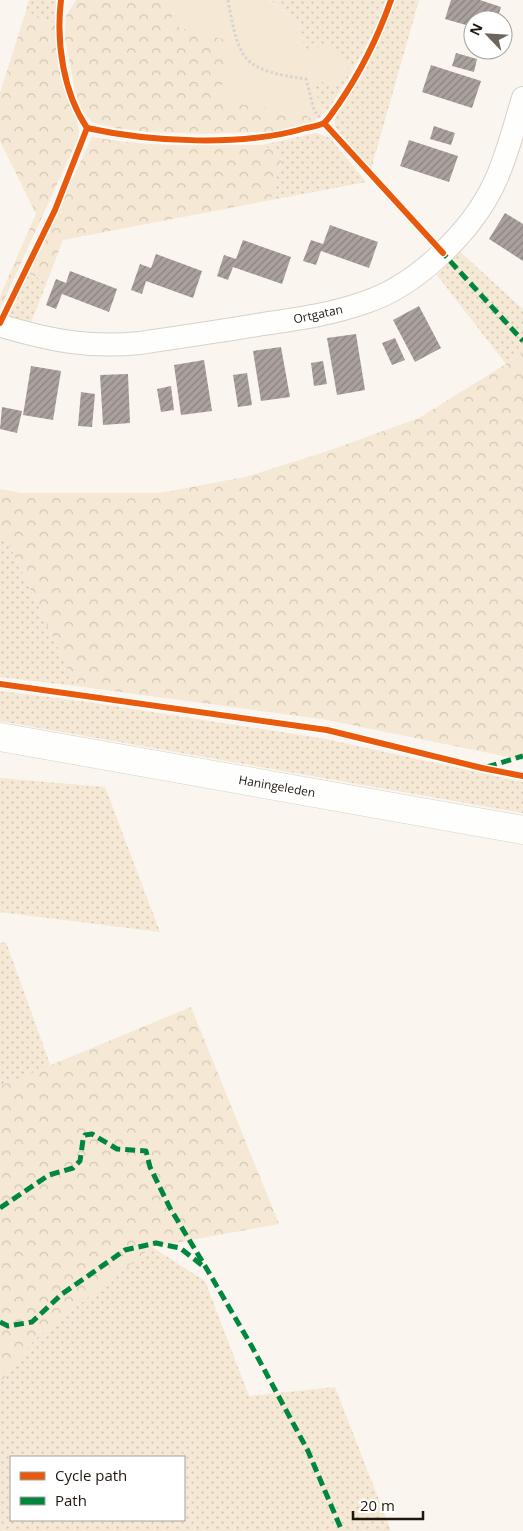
<svg xmlns="http://www.w3.org/2000/svg" width="523" height="1531" font-family="'Open Sans',sans-serif">
	<style>
		.grass { fill: url(#grass-dots); fill-rule: evenodd }
		.forest { fill: url(#forest-crowns) }
		.park { fill: #f5e8d5 }
		.building { fill: url(#building-hatch) }
		.lines { fill: none; stroke-linecap: round; stroke-linejoin: round }
		.minor-casing { stroke: #d7d1c9; stroke-width: 24 }
		.major-casing { stroke: #d7d1c9; stroke-width: 29 }
		.path { stroke: #d5d4d2; stroke-width: 3; stroke-dasharray: 2.5 2.5; stroke-linecap: butt }
		.minor { stroke: #fefefc; stroke-width: 22 }
		.major { stroke: #fefefc; stroke-width: 28 }
		.quiet { stroke: #00873e; stroke-width: 5; stroke-dasharray: 10 5; stroke-linecap: butt }
		.cycleway-casing { stroke: #fff; stroke-width: 9 }
		.cycleway { stroke: #e8590c; stroke-width: 6 }
		.labels { text-anchor: middle; dominant-baseline: central; stroke-width: 5; stroke-linejoin: round; paint-order: stroke }
		.street-label { font-size: 12px; fill: #1e170d; stroke: #fff }
	</style>
	<defs>
		<pattern id="grass-dots" width="8" height="8" patternUnits="userSpaceOnUse" patternTransform="scale(1.25)"><rect width="8" height="8" fill="#f5e8d5"/><path d="M2 2h.1M6 6h.1" fill="none" stroke="#d2c6b6" stroke-width="1.8" stroke-linecap="round"/></pattern>
		<pattern id="forest-crowns" width="20" height="18" patternUnits="userSpaceOnUse" patternTransform="scale(1.25)"><rect width="20" height="18" fill="#f5e8d5"/><path d="M2 6a3 3 0 1 1 6 0M12 15a3 3 0 1 1 6 0" fill="none" stroke="#d2c6b6"/></pattern>
		<pattern id="building-hatch" width="6" height="6" patternUnits="userSpaceOnUse" patternTransform="scale(1.25)"><rect width="6" height="6" fill="#aaa19d"/><path d="M-1 1l2-2M0 6l6-6M5 7l2-2" fill="none" stroke="#8a827e"/></pattern>
	</defs>
	<rect width="100%" height="100%" fill="#faf5ee"/>
	<path class="grass" d="M29,0h28l-2,23 -30,-9z
		M270,0h117c-17,42 -35,74 -60,111l-7,-3 -8,-31 9,-28 -16,4 -5,-28z
		M396,0h23l-48,169 -35,-41 -2,-8 39,-66z
		M316,133l14,5 36,44 -95,18 11,-42 -7,-7 -13,-6z
		M460,252l63,57v42l-17,13 -69,-89z
		M28,273l19,9 -17,43 -22,-9z
		M0,535l8,7 68,144 -76,-9z
		M0,691l81,10 245,38 197,43v31l-523,-92z
		M0,778l105,9 55,145 -160,-20z
		M6,942l45,125 -51,19v-143z
		M152,1247l53,34 44,115 86,-9 56,144h-391v-148l35,-44zM11,1457h173v63h-173z"/>
	<path class="forest" d="M76,0h98l-3,25 55,14 69,74 11,2 6,4 -2,5 -25,7 -79,3 -57,-2 -35,-4 -22,-6 -10,-12 -7,-19 -10,-53 1,-22z
		M25,14l30,9c1,30 4,58 16,85 5,11 10,19 7,30l-78,171v-13l36,-82 -36,-73v-48z
		M92,137c55,10 114,9 170,8l13,6 7,7 -11,42 -208,40 -16,42 -19,-9z
		M523,351v409l-201,-41 -246,-33 -68,-144 -8,-7v-46l21,4h139l85,-16 83,-26 91,-33 87,-54z
		M191,1007l88,217 -127,23 -117,92 -35,44v-297z"/>
	<path class="park" d="M174,0h95l31,25 5,27 7,-9 9,6 9,-5 19,17 -1,10 -10,14c-11,1 -17,-3 -26,-8l8,31 4,3h3l-17,13 2,-5 -6,-4 -85,-14 5,-61 -55,-15z"/>
	<path class="building" d="M451,0h29l21,7 -4,13h-24v7l-28,-8z
		M456,53l21,6 -3,13 -22,-6z
		M431,65l50,16 -9,27 -50,-16z
		M434,126l21,7 -4,12 -21,-6z
		M409,140l49,16 -9,26 -49,-16z
		M505,213l18,11v37l-34,-22z
		M330,225l48,17 -9,26 -48,-17 -5,14 -13,-4 8,-21 12,4z
		M243,240l48,17 -9,27 -49,-17 -5,13 -11,-4 7,-21 12,4z
		M156,254l46,17 -9,27 -47,-17 -4,13 -11,-4 9,-26 11,4z
		M70,271l47,18 -8,23 -47,-18 -6,15 -10,-4 10,-26 10,4z
		M419,306l22,42 -26,14 -22,-42z
		M356,334l9,56 -28,5 -10,-57z
		M395,338l10,22 -13,5 -10,-22z
		M281,347l9,50 -29,4 -8,-50z
		M204,360l8,51 -31,4 -7,-50z
		M323,361l4,23 -13,2 -3,-23z
		M31,366l30,5 -8,49 -30,-5z
		M247,373l5,32 -14,2 -5,-32z
		M128,374l2,49 -27,2 -3,-50z
		M171,386l3,24 -13,2 -4,-23z
		M81,392l14,2 -3,33 -14,-1z
		M2,407l20,4 -5,22 -17,-4z"/>
	<g class="lines">
		<defs>
			<path id="minor" d="M0,324l5,3c48,14 85,21 135,16 41,-6 82,-12 123,-19 35,-5 70,-10 103,-22 51,-17 105,-70 128,-118 13,-27 20,-57 29,-86"/>
			<path id="major" d="M0,737l523,93"/>
		</defs>
		<use href="#minor" class="minor-casing"/>
		<use href="#major" class="major-casing"/>
		<path class="path" d="M228,0c11,61 14,70 78,79l8,31 10,13"/>
		<use href="#minor" class="minor"/>
		<use href="#major" class="major"/>
		<path class="quiet" d="M440,250l83,91
			M487,767l36,-11
			M0,1208l49,-33 24,-7 7,-7 3,-21 2,-5 7,-1 25,15 29,2 4,16 20,41 38,63 43,74 57,106 34,80
			M0,1322l8,4 24,-4 30,-28 63,-44 31,-7 24,5 23,18"/>
		<defs>
			<path id="cycleway" d="M61,0c-5,42 2,92 26,128 63,14 156,19 219,0 5,-1 13,-2 18,-5 5,-4 10,-13 14,-18 22,-32 40,-68 53,-105
				M324,123l119,130
				M0,323l55,-113 32,-82
				M0,684l327,46 155,38 41,8"/>
		</defs>
		<use href="#cycleway" class="cycleway-casing"/>
		<use href="#cycleway" class="cycleway"/>
	</g>
	<g class="labels">
		<g class="street-label">
			<text transform="translate(318 314) rotate(-12)">Ortgatan</text>
			<text transform="translate(277 786) rotate(10)">Haningeleden</text>
		</g>
	</g>
	<rect x="10" y="1456" width="175" height="65" fill="#ffffff" stroke="#a5a29e"/>
	<rect x="20" y="1472" width="25" height="8" fill="#e8590c" stroke="#a5a29e"/>
	<text x="55" y="1481" font-size="15" fill="#1e170d">Cycle path</text>
	<rect x="20" y="1497" width="25" height="8" fill="#00873e" stroke="#a5a29e"/>
	<text x="55" y="1506" font-size="15" fill="#1e170d">Path</text>
	<g transform="translate(488 35) rotate(295)"><circle r="24" fill="#ffffff" stroke="#a5a29e"/>
	<path d="M0-4L9 19L0 12L-9 19Z" fill="#6b655c"/>
	<text y="-8" font-size="14" font-weight="bold" text-anchor="middle" fill="#1e170d">N</text>
	</g>
	<path d="M353 1511v8h70v-8" fill="none" stroke="#1e170d" stroke-width="2.5"/>
	<text x="360" y="1511" font-size="15" fill="#1e170d" stroke="#ffffff" stroke-width="4" paint-order="stroke">20 m</text>
</svg>
